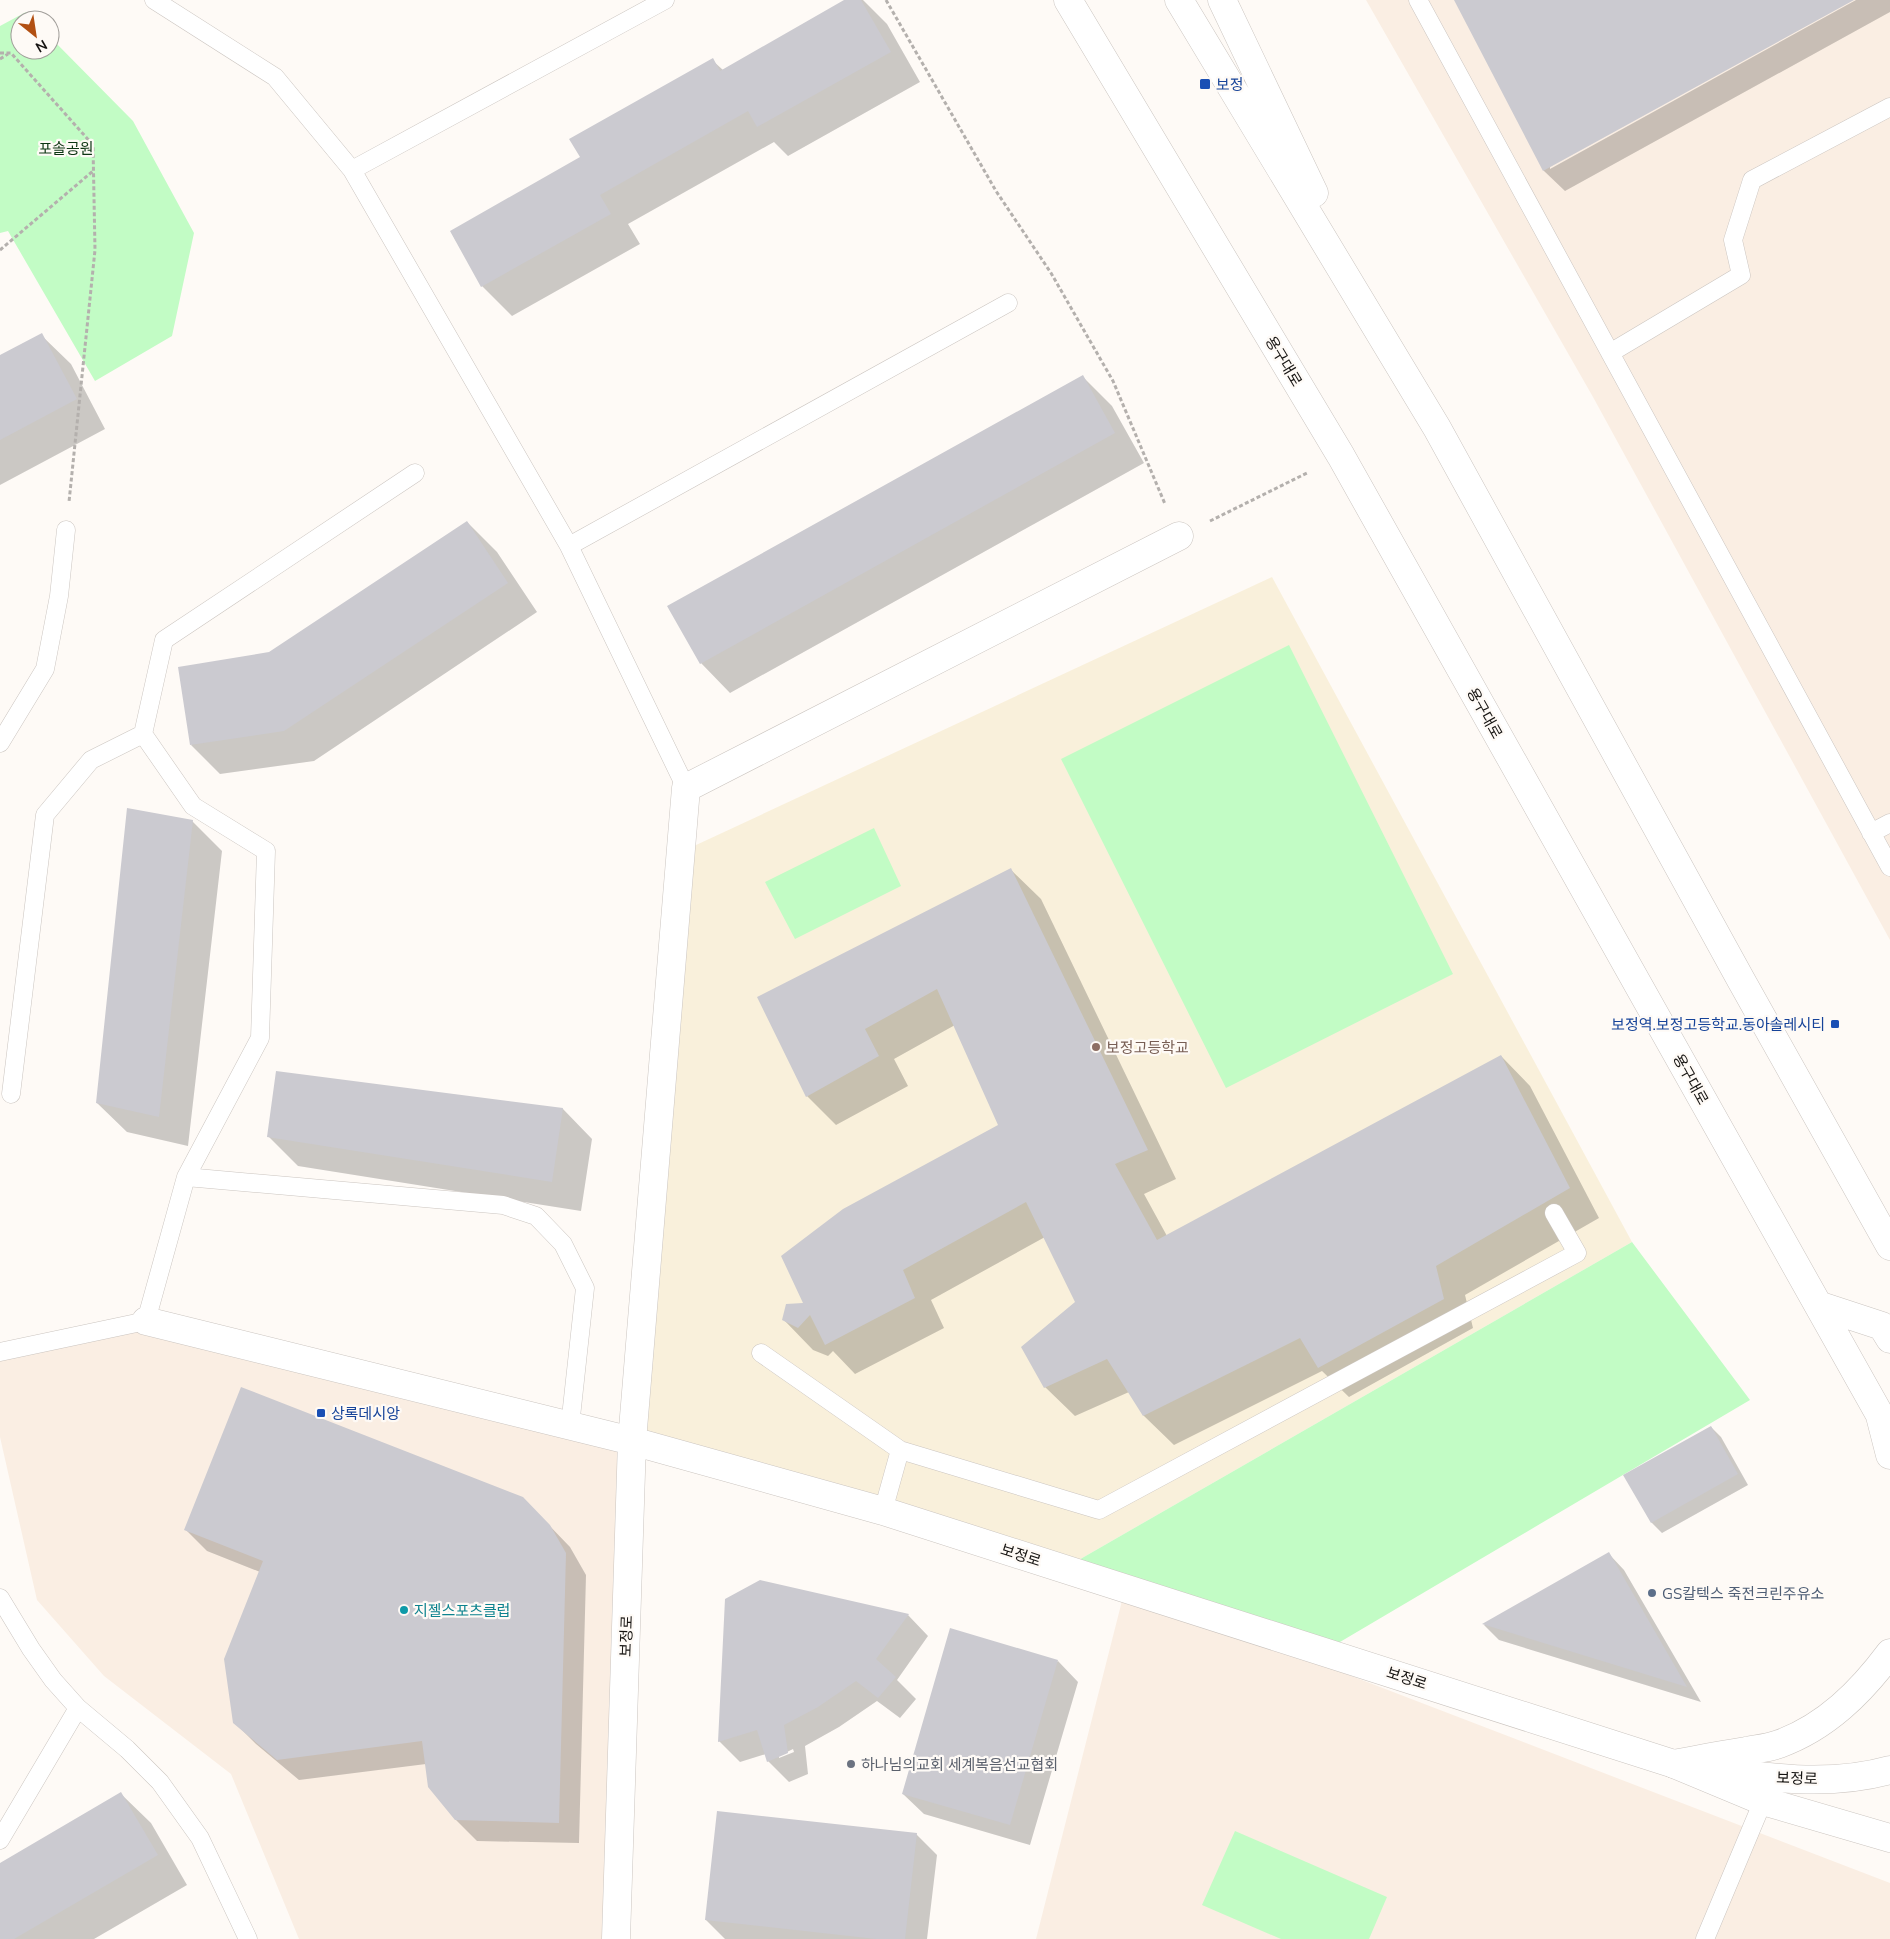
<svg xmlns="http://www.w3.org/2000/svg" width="1890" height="1939" font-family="Mulish,'Noto Sans KR',sans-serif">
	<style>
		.built { fill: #faeee3 }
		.education { fill: #f9f0db }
		.green { fill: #c2fcc5 }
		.shadow { fill: #0003; fill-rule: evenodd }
		.building { fill: #cbcad0 }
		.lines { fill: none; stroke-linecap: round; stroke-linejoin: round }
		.lane-casing { stroke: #cbc5c0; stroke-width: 19 }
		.street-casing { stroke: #cbc5c0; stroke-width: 29 }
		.secondary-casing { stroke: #cbc5c0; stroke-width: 29 }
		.primary-casing { stroke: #cbc5c0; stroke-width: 29 }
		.path { stroke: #b4b0ad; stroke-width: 3; stroke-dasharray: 4 2.5; stroke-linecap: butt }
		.lane { stroke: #fff; stroke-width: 18 }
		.street { stroke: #fff; stroke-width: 28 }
		.secondary { stroke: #fff; stroke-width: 28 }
		.primary { stroke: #fff; stroke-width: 28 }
		.transit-dot { fill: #1a4fb4; stroke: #fefaf6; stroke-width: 2 }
		.education-dot { fill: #8d6e63; stroke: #fefaf6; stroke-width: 2 }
		.service-dot { fill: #5c6f8a; stroke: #fefaf6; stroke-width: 2 }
		.culture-dot { fill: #0f9aa8; stroke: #fefaf6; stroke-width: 2 }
		.worship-dot { fill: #6b7280; stroke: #fefaf6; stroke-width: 2 }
		.labels { text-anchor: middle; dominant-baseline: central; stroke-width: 4.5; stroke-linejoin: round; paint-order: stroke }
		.transit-label { font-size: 15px; fill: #164399; stroke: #fefaf6; text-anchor: start }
		.park-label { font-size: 15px; fill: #0c3512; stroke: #fefaf6 }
		.street-label { font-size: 15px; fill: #151311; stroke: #fefaf6 }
		.education-label { font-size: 15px; fill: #785e54; stroke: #fefaf6; text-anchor: start }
		.service-label { font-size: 15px; fill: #4e5e75; stroke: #fefaf6; text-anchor: start }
		.culture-label { font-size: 15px; fill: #0d838f; stroke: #fefaf6; text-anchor: start }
		.worship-label { font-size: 15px; fill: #5b616d; stroke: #fefaf6; text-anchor: start }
	</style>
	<rect width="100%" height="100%" fill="#fefaf6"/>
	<path class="built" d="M1366,0h524v940l-297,-543z
		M146,1321l486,120 -16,498h-317l-68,-165 -127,-98 -67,-76 -37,-163v-85z
		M1125,1589l765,294v56h-854z"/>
	<path class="education" d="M1272,577l360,665 -569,327 -431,-128 49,-589z"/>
	<path class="green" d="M26,12l8,8h-14v30h30v-13l83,84 61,112 -22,103 -77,45 -87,-150 -8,2v-207z
		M1289,645l164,329 -227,114 -165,-329z
		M874,828l27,58 -106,53 -30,-57z
		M1632,1242l118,158 -427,252 -260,-83z
		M1235,1831l152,66 -18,42h-88l-79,-34z"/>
	<path class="shadow" d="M847,0h16l24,24 33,58 -132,74 -14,-14 -146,82 12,20 -128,72 -30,-30 -31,-54 131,-74 130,-98 11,10z
		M1455,0h396l-301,166v3l306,-169h34v12l-325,179 -21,-20z
		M41,335l30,29 34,65 -105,56v-129z
		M1083,377l29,29 32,57 -414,230 -29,-30z
		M467,522l30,30 40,60 -223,149 -94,13 -29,-29 79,-91z
		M192,821l30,30 -34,295 -61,-14 -30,-29z
		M1011,870l30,29 135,280 -32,15 23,42 334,-180 29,30 69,132 -134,77 8,33 -124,69 -27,-26 -148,74 -30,-29 -15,-24 -54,24 -30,-29 32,-85 -32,-65 -114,63 13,28 -89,46 -22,-23 -5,5 -15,-6 -29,-30 20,-16 196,-179 -45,-100 -61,34 14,27 -72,39 -29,-29 -48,-98z
		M563,1109l29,30 -11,72 -283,-45 -30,-30z
		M1711,1427l10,10 27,48 -86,48 -10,-10 -27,-47z
		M544,1520l26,27 16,28 -7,268 -102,-2 -21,-21 -30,-56 -127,16 -43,-36 -21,-21 25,-151 -53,-21 -21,-21z
		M1609,1554l15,16 77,132 -202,-62 -15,-15z
		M908,1615l20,21 -31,44 19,19 -16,19 -23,-17 -38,26 -34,19 3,28 -19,8 -21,-21 -2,-7 -26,8 -21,-21zM793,1749l1,3 -15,6v-2z
		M1058,1661l20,21 -48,163 -106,-31 -21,-20z
		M121,1794l30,29 36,62 -93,54h-94v-75z
		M916,1834l21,21 -10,84h-202l-19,-19z"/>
	<path class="building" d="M844,0h17l30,52 -134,75 -9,-16 -148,84 11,19 -130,73 -31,-56 130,-74 -11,-18 144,-81 7,13z
		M1454,0h400l-311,171z
		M42,333l35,66 -77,41v-85z
		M1083,375l32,58 -415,231 -33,-58z
		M467,521l41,62 -224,148 -94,14 -12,-78 91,-15z
		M127,808l66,12 -34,297 -63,-14z
		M1011,868l137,282 -33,14 42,76 344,-185 69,133 -134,78 8,33 -126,69 -18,-30 -157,78 -36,-57 -63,29 -23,-41 54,-45 -49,-100 -123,68 12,28 -90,47 -15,-30 -12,13 -16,-8 4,-16 17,-1 -22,-47 62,-47 155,-84 -61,-136 -72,40 14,27 -73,41 -49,-100z
		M276,1071l287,37 -11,74 -285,-45z
		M241,1387l282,110 27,28 16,28 -7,270 -104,-3 -27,-33 -6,-46 -145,19 -44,-37 -9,-64 39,-98 -79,-31z
		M1711,1426l27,48 -87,49 -28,-48z
		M1609,1552l78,135 -205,-63z
		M760,1580l149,34 -33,45 20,18 -18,21 -22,-17 -38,26 -34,18 4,28 -21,9 -10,-32 -39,12 7,-143z
		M950,1628l108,32 -48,165 -108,-31z
		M121,1792l37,63 -144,84h-14v-76z
		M717,1811l200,22 -12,106h-29l-171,-19z"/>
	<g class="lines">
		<defs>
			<path id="lane" d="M154,0l121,77 77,93 217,376 117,242
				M1418,0l472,867
				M352,170l313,-170
				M1610,353l131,-78 -8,-35 19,-60 138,-73
				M569,546l439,-243
				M0,743l45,-74 14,-73 7,-66
				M1871,833l19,-10
				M11,1094l34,-279 46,-55 52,-26
				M186,1177l317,28 33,11 27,28 22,44 -15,138
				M0,1352l146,-31 40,-144 74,-139 6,-187 -73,-45 -50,-72 21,-94 251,-167
				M761,1353l139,97 -17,61
				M900,1450l199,60 478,-257 -23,-40
				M0,1598l31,51 22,31 25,28 49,41 33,33 40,56 48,101
				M0,1840l78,-132
				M1705,1939l58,-138"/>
			<path id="street" d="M632,1441l54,-653 493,-252"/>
			<path id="secondary" d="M146,1321l486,120 251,70 791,253c71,10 145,26 216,6
				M616,1939l16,-498"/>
			<path id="primary" d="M1068,0l273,456 549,977
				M1179,0l258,428 304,552 149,266
				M1222,0l92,193
				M1818,1305l64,21 8,13
				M1880,1416l10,39
				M1674,1764c24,-5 48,-9 72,-13 10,-2 23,-3 33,-7 47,-17 82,-52 111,-91
				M1674,1764l89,37 127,37"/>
		</defs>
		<use href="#lane" class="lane-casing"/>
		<use href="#street" class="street-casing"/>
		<use href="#secondary" class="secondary-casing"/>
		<use href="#primary" class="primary-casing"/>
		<path class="path" d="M886,0l110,191 55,82 62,108 52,123
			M0,53h11l82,92 2,105 -26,252
			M0,59l8,-5
			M0,250l93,-79
			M1210,521l99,-49"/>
		<use href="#lane" class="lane"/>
		<use href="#street" class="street"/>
		<use href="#secondary" class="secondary"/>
		<use href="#primary" class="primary"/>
	</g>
	<g class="transit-dot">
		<rect x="1199" y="78" width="12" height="12" rx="2.5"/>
		<rect x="1830" y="1019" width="10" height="10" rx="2.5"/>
		<rect x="316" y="1408" width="10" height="10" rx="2.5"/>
	</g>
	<circle class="education-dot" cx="1096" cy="1047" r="5"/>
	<circle class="service-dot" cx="1652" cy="1593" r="5"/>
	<circle class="culture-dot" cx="404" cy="1610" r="5"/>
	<circle class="worship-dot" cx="851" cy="1764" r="5"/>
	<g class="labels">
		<g class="transit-label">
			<text x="1216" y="84">보정</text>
			<text x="1825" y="1024" text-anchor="end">보정역.보정고등학교.동아솔레시티</text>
			<text x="331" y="1413">상록데시앙</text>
		</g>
		<g class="park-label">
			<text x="66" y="148">포솔공원</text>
		</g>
		<g class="street-label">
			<text transform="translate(1284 361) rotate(59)">용구대로</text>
			<text transform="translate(1485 713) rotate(61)">용구대로</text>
			<text transform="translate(1691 1079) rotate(61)">용구대로</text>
			<text transform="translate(1021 1555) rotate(18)">보정로</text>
			<text transform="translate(626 1636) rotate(-88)">보정로</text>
			<text transform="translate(1407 1678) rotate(18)">보정로</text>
			<text transform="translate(1797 1778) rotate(2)">보정로</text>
		</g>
		<g class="education-label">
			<text x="1106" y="1047">보정고등학교</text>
		</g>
		<g class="service-label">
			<text x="1662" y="1593">GS칼텍스 죽전크린주유소</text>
		</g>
		<g class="culture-label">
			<text x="414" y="1610">지젤스포츠클럽</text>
		</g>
		<g class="worship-label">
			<text x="861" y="1764">하나님의교회 세계복음선교협회</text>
		</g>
	</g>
	<g transform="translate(35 35) rotate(150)"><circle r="24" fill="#fefaf6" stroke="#a19e9a"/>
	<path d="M0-4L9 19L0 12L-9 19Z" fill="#b25013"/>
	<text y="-8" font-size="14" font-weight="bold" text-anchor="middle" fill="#151311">N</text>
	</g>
</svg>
